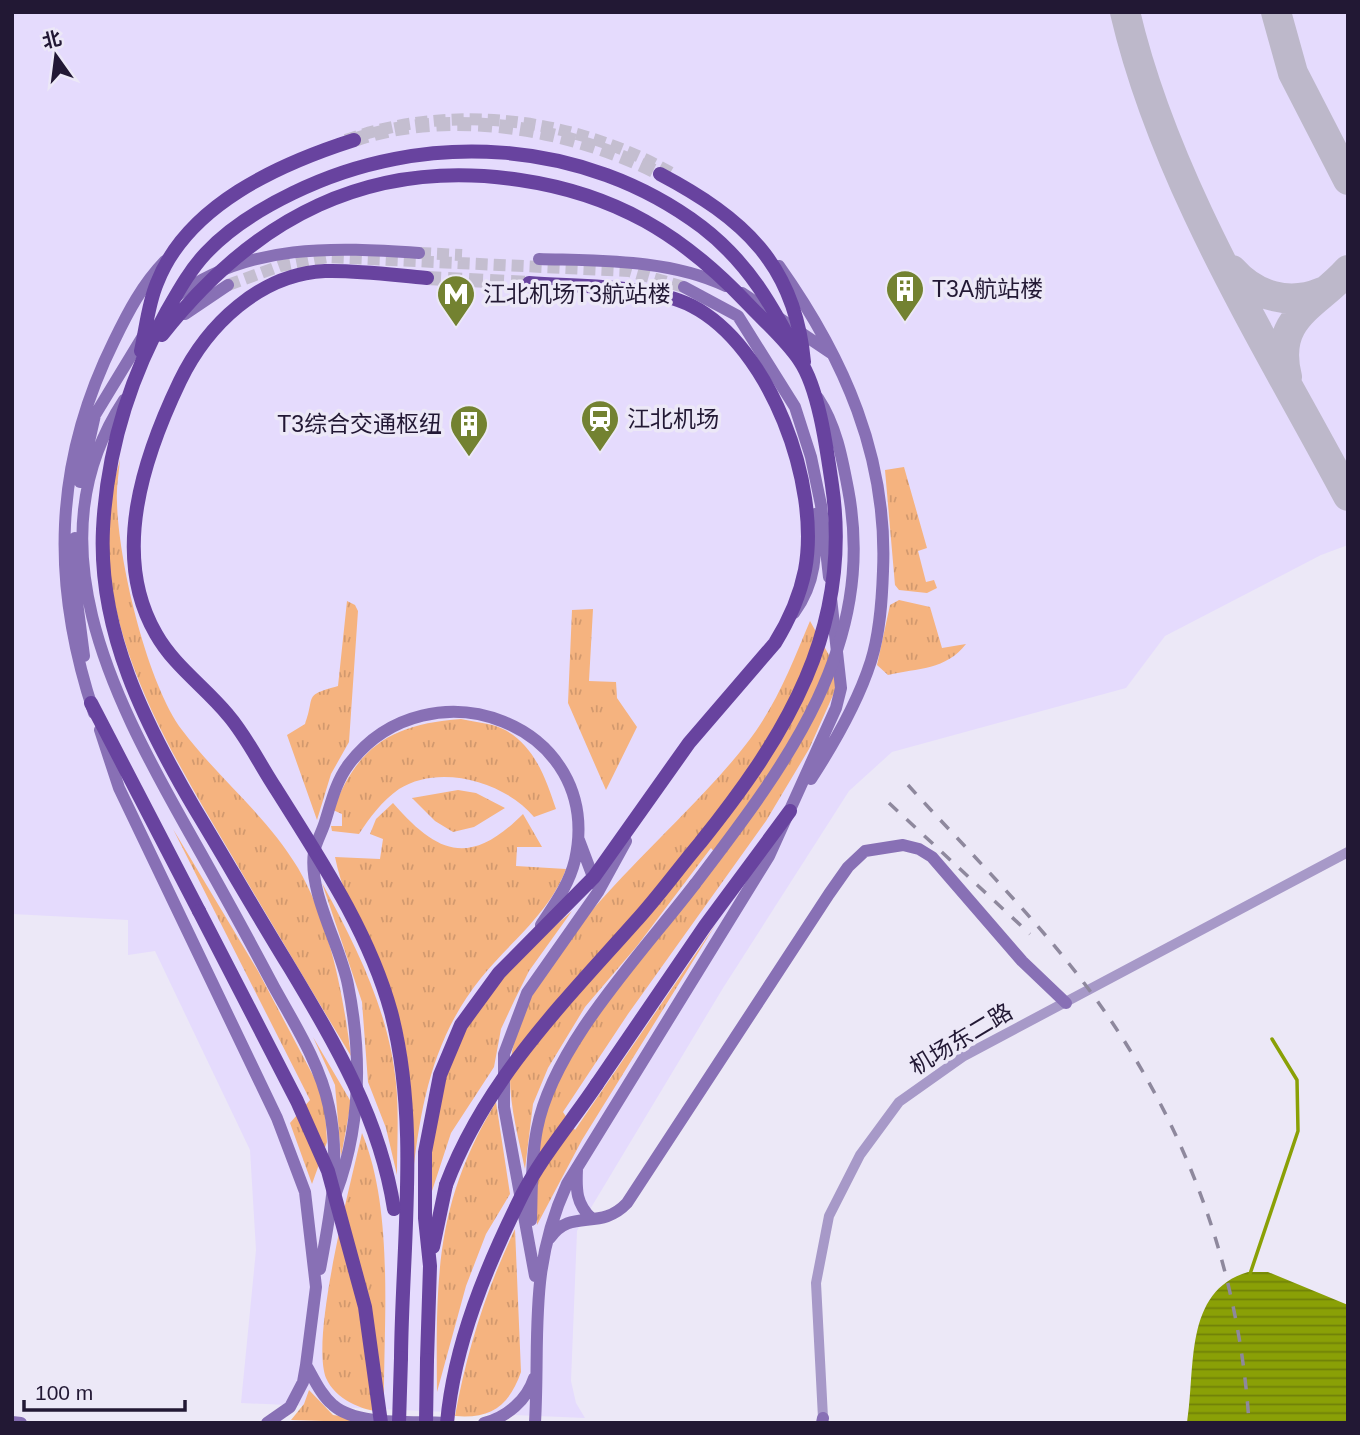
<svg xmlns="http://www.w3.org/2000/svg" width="1360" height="1435" font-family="Arial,'Noto Sans SC',sans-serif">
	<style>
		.built { fill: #e5dbfd }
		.grass { fill: url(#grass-tufts) }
		.water { fill: url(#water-rules) }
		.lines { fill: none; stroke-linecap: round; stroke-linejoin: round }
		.stream { stroke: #8aa006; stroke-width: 3.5 }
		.taxiway { stroke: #bdb8ca; stroke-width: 30 }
		.secondary-tunnel { stroke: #c4bed0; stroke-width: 12; stroke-dasharray: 12 6; stroke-linecap: butt }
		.trunk-tunnel { stroke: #c4bed0; stroke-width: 14; stroke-dasharray: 14 7; stroke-linecap: butt }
		.tertiary { stroke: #a799c8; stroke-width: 10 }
		.secondary { stroke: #8870b5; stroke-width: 12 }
		.trunk { stroke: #68439f; stroke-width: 14 }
		.rail { stroke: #8e889d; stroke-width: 3.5; stroke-dasharray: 12 12; stroke-linecap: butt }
		.secondary-bridge { stroke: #8870b5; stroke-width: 12 }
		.trunk-bridge { stroke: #68439f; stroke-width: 14 }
		.labels { text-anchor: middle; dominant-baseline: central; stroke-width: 7; stroke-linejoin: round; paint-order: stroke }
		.poi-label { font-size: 23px; fill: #221834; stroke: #ece8f7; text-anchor: start }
		.street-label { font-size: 23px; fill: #221834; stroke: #ece8f7 }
	</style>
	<defs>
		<pattern id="grass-tufts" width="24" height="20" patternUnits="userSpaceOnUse" patternTransform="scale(1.75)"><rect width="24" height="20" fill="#f5b37f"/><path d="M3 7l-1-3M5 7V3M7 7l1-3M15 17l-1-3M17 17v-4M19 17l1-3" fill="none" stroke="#d2996e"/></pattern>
		<pattern id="water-rules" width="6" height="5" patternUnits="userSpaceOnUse" patternTransform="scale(1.75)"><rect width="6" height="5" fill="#8aa006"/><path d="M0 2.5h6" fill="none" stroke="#708108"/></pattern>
	</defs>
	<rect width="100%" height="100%" fill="#ece8f7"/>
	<path class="built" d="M12,12h1336v533l-27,10 -156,81 -39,52 -234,64 -43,39 -126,197 -146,243 -6,150 5,22 9,15 -344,-15 15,-153 -6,-100 -95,-199 -27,4v-35l-116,-6z"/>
	<path class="grass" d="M120,459c-1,14 -4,29 -3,43 1,58 30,181 65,228 36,48 85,86 116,138 32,56 45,125 53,188 -40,-66 -80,-133 -119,-200 -63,-107 -138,-226 -122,-355 1,-14 7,-28 10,-42z
		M904,467l23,81 -9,3 8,31 8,-2 3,8 -10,5 -28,-3 -4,-5 -10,-115z
		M899,600l31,7 12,41 24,-4c-20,26 -48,24 -78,31l-11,-10 13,-60z
		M347,601l8,4 3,6 -9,131 -18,32 -14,46 -30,-85 18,-11c11,-29 -3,-28 33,-38z
		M593,609l-4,72 27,1 1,16 20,29 -31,63 -38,-87 4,-93z
		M810,621l25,45 3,18 -29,65 -43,72 -138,193 -65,98 12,18 141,-206 -134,216 -45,85c0,-35 -5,-74 6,-107 32,-95 116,-181 177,-259l-9,-11 -74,98 -52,61 -37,61 -15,36 -8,65c-8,-39 -22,-85 -11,-126 28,-112 164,-210 233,-300 29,-37 45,-79 63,-122z
		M461,719c13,3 30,4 42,10 31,15 43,50 53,80l-22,8c-29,-35 -94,-54 -135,-28 -17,12 -29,28 -40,45l-27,-3 -1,-5h11v-12l-9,-4c25,-65 60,-86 128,-91z
		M458,790l18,3 29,15 -31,19 -21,5 -18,-11 -23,-23z
		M393,803c46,53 78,63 130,11l19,33h-25l-1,19 50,3c-17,45 -56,73 -85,109 -49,61 -61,129 -69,205 -1,-57 2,-116 -15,-171 -17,-53 -51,-100 -62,-155l45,2 3,-20 -13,-5 6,-15z
		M173,829l85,142 59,112 8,26 2,33 -15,42 -22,-61 20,-23z
		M322,883c34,63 67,128 74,200 3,30 1,62 1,92l-11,-47 -18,-46 -6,-80z
		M572,911l-43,60 -14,28 -14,30 -7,38 -43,66 -19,58c-7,-76 20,-155 69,-214 21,-24 48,-45 71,-66z
		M313,1037l38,65 -10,55 -6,-72z
		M496,1102l14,92 -24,40 -20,52 -29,106c-1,-114 -2,-189 59,-290z
		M362,1133c33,80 21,192 22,279 -22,-1 -49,-13 -58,-34 -16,-42 25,-195 36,-245z
		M515,1229l6,143c-12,34 -30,47 -66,44 12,-66 31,-126 60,-187z
		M309,1390l24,25 56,8 -98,-3 13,-16z"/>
	<path class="water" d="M1248,1272h20l80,33v118h-161c9,-54 -4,-132 61,-151z"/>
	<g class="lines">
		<path class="stream" d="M1250,1274l48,-143 -1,-51 -25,-41"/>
		<path class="taxiway" d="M1125,12c40,171 141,330 223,484
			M1276,12l17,61 55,107
			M1232,270c23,26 57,36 90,22
			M1287,377c-15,-60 29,-71 61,-107"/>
		<path class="secondary-tunnel" d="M346,140c106,-38 230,-22 327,34
			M419,253l43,2
			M228,285l52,-19 48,-9 301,14 55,16"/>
		<path class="trunk-tunnel" d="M354,140c97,-33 216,-12 306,34
			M427,278l102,5"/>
		<path class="tertiary" d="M823,1418l-7,-135 13,-67 31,-61 39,-53 65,-46 384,-204"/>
		<path class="secondary" d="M539,259c62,2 130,0 187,27
			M779,266c65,92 109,191 104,305 -1,30 -3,61 -12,90 -13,41 -36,81 -60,118
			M684,287l54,29 57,91 16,50 10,48 8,72
			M742,293l89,60
			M177,296c70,-53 159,-49 242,-43
			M185,314l43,-29
			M124,400c-93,141 -12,295 61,425 30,53 60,107 89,162 21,38 46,77 55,120 12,54 1,109 -9,162
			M80,482l15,-67 48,-79
			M75,538l1,56 8,62
			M794,613c23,-32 22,-60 21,-99
			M94,713c-43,-129 -41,-249 20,-372 14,-29 28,-56 51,-80
			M100,730l19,58 158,330 28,74 11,95 -10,78 -3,17 -13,25 -23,16
			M579,840l17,45
			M577,1169c-1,21 -1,35 15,50
			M336,1193c25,-67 26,-138 12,-208 -8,-41 -40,-92 -34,-133 2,-10 8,-20 11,-30 6,-19 11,-41 24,-58 80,-105 256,-40 226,96 -6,25 -21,45 -34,65
			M531,1220c1,-30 0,-61 6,-91 16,-84 106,-177 158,-245
			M550,1238c21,-31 50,-6 77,-35l202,-309 19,-27 17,-16 38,-6 16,4 13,8 90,104 44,42
			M535,1276l-31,-169v-53l23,-61 71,-101 28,-51
			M306,1365c8,14 15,30 27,40 23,21 81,16 111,18
			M12,1422l9,1
			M484,1423c23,-6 43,-23 50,-45
			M535,1423c5,-89 -7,-154 32,-239l202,-328 67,-148 5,-20 -10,-90
			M822,1423l1,-5"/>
		<path class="trunk" d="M91,703l108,208
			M597,1084l108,-158 85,-115
			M433,1247l13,-62
			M401,1358c1,-113 19,-236 -10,-346 -22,-80 -71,-153 -115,-223 -16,-24 -29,-52 -48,-74 -23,-28 -54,-49 -72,-81 -46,-79 -12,-178 24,-253 27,-56 80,-107 145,-110 34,-1 68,4 102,7
			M427,1360l3,-94 -5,-48v-66l15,-77 21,-50 38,-52 95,-96 95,-134 86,-100c13,-21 25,-48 30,-73 16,-85 -35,-224 -113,-264 -44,-22 -114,-19 -163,-23"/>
		<path class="rail" d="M908,785c59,65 123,128 176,198 97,128 155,279 165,440
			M889,803l141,131"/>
		<path class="secondary-bridge" d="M695,884c90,-118 183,-238 153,-395 -6,-32 -12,-64 -30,-91"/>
		<path class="trunk-bridge" d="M660,174c83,44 135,90 144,188
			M162,335c92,-117 207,-178 358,-155 95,14 162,54 228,124 17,18 38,36 52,57 19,28 27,90 32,124 21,143 -46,251 -132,358 -22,26 -42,54 -65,79 -73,82 -150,159 -189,263
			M141,351c5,-22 7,-47 16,-68 30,-78 122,-119 197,-143
			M199,911l98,190 31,70 37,136 16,116
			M394,1209c-14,-90 -58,-164 -104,-241 -32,-52 -63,-106 -95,-159 -50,-85 -97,-178 -92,-280 4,-78 26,-150 64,-218 12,-21 23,-41 39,-58 24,-26 56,-45 87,-60 130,-64 291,-55 409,34 47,36 72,81 98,133
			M399,1423l2,-65
			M426,1423l1,-63
			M447,1423c7,-79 40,-158 75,-228 20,-39 51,-75 75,-111"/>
	</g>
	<defs>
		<symbol id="building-pin" viewBox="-11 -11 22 30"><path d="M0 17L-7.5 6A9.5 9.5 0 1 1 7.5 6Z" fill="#738231" stroke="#ece8f7"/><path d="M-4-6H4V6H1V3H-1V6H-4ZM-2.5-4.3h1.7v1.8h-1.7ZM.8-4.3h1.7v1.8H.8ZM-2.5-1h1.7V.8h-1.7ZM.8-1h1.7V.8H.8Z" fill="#fff"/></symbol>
		<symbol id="metro-pin" viewBox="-11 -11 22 30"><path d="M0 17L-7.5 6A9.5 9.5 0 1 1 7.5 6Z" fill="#738231" stroke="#ece8f7"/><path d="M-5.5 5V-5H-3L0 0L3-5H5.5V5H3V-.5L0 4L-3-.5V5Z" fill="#fff"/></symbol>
		<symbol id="station-pin" viewBox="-11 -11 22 30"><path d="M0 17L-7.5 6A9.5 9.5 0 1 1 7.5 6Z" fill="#738231" stroke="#ece8f7"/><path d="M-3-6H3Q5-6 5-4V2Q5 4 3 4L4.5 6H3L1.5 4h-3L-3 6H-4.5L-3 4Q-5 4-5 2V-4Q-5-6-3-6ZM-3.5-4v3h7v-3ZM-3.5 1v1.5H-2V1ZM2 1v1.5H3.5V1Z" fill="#fff"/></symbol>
	</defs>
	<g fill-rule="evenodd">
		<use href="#building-pin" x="883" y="267" width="44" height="60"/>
		<use href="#metro-pin" x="434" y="272" width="44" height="60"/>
		<use href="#station-pin" x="578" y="397" width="44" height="60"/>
		<use href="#building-pin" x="447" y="402" width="44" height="60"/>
	</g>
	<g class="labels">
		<g class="poi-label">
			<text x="932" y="289">T3A航站楼</text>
			<text x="483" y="294">江北机场T3航站楼</text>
			<text x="627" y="419">江北机场</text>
			<text x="442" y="424" text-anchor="end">T3综合交通枢纽</text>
		</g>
		<g class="street-label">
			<text transform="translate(961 1039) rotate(-31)">机场东二路</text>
		</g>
	</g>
	<rect width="1360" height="1435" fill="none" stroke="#221834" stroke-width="28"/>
	<g transform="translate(56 56) rotate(346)" stroke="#ece8f7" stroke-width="5" paint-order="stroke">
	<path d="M0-5L12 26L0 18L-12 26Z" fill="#221834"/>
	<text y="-10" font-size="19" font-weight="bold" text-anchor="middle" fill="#221834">北</text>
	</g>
	<path d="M24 1400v10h161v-10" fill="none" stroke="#221834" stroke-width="3.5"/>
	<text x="35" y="1400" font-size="21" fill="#221834" stroke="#ece8f7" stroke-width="5" paint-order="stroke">100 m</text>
</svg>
